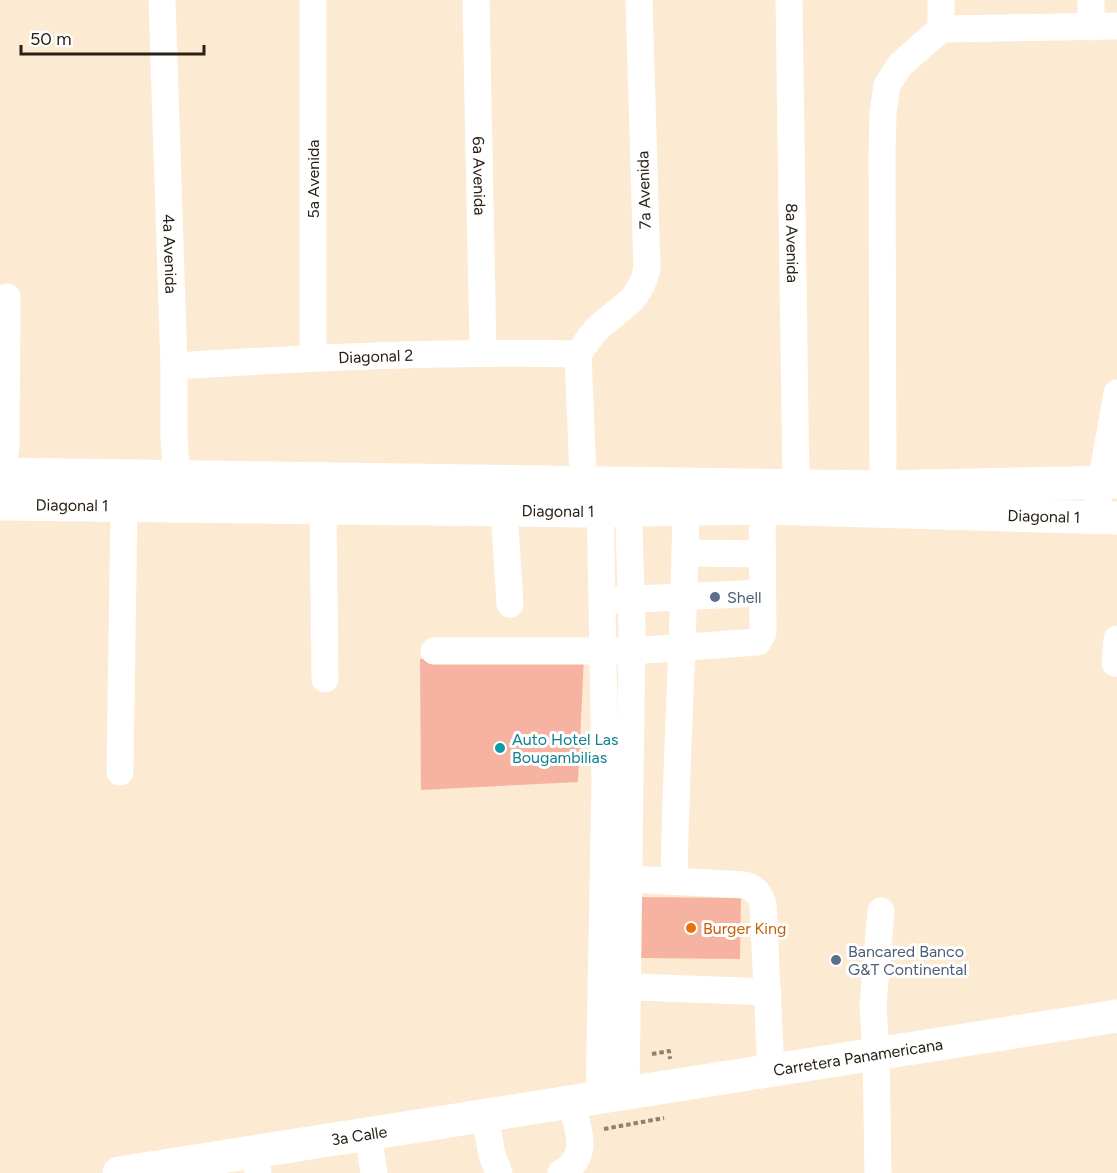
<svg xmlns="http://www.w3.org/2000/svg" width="1117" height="1173" font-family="Figtree,sans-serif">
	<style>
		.building { fill: #f7b3a2 }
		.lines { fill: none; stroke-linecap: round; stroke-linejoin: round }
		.path { stroke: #8f8271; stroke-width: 4; stroke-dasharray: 4.5 3; stroke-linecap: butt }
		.minor { stroke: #fff; stroke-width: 27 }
		.major { stroke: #fff; stroke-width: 33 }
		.service-dot { fill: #5c6f8a; stroke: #fff; stroke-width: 2 }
		.culture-dot { fill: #0f9aa8; stroke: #fff; stroke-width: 2 }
		.food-dot { fill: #e8710a; stroke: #fff; stroke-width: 2 }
		.labels { text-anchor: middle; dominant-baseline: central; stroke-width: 6; stroke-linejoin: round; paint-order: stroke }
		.street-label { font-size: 16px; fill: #292116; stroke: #fff }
		.service-label { font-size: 16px; fill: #4e5e75; stroke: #fff; text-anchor: start }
		.culture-label { font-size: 16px; fill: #0d838f; stroke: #fff; text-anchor: start }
		.food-label { font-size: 16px; fill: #c56008; stroke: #fff; text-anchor: start }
	</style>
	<rect width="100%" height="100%" fill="#fcead2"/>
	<path class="building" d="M584,658l-6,124 -157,8 -1,-131z
		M641,897l100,1 -1,61 -100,-1z"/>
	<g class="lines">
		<path class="path" d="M652,1054l17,-3 1,8
			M604,1129l60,-11"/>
		<g class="minor">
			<path id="s1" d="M162,0l12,366v71l4,59"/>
			<path d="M313,0v357"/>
			<path id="s2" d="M476,0l7,352"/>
			<path id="s3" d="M789,0l7,486"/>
			<path d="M1091,0v27"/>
			<path d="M941,29v-29"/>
			<path d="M578,354c7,-9 13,-20 21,-27 23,-21 40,-25 48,-58l-8,-269"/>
			<path d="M578,354l6,148"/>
			<path id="s4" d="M174,366c135,-8 269,-15 404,-12"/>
			<path d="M2,474l4,-28 1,-149"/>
			<path d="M883,486l-1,-331 1,-42 4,-28 13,-20 41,-36 176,-3"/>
			<path d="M323,508l2,171"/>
			<path d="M504,510l6,94"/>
			<path d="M1095,517l22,-124"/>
			<path d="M685,553l77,1"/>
			<path d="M615,600l147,-7"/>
			<path d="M434,651h197l127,-9 5,-9 -1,-125"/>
			<path d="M1115,663l2,-24"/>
			<path d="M120,772l4,-267"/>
			<path d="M612,878l133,7c11,4 15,9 18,20l8,166"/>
			<path d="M674,881c2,-124 10,-248 12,-373"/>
			<path d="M608,986l160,6"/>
			<path d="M626,1094l6,-467 -4,-137"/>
			<path d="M599,1099l6,-319 -5,-290"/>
			<path d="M485,1116l7,39 7,18"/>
			<path d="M368,1134l6,39"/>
			<path d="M256,1152l2,21"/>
			<path d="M561,1173c30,-16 17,-44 10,-70"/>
			<path d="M878,1173l-2,-119 -3,-49 8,-94"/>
		</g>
		<g class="major">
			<path d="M0,474l877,13 240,-5"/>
			<path id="s5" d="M0,504l584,7 178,-3 355,10"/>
			<path id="s6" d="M119,1173l998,-157"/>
		</g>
	</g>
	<g class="service-dot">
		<circle cx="715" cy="597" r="6"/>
		<circle cx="836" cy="960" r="6"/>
	</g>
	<circle class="culture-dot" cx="500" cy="748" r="6"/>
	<circle class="food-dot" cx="691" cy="928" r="6"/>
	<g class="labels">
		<g class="street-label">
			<text stroke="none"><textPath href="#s2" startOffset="176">6a Avenida</textPath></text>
			<text transform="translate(313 179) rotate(-90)">5a Avenida</text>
			<text transform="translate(644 190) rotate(-92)">7a Avenida</text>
			<text stroke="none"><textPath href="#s3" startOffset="243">8a Avenida</textPath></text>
			<text stroke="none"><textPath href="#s1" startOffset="254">4a Avenida</textPath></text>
			<text stroke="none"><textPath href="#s4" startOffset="202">Diagonal 2</textPath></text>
			<text stroke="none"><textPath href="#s5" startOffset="72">Diagonal 1</textPath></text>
			<text stroke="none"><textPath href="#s5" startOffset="558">Diagonal 1</textPath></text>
			<text stroke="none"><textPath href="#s5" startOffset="1044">Diagonal 1</textPath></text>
			<text stroke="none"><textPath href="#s6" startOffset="748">Carretera Panamericana</textPath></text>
			<text stroke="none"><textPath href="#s6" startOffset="243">3a Calle</textPath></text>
		</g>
		<g class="service-label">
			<text x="727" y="597">Shell</text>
			<text x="848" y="951">Bancared Banco<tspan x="848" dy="18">G&amp;T Continental</tspan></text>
		</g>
		<g class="culture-label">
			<text x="512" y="739">Auto Hotel Las<tspan x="512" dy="18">Bougambilias</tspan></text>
		</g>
		<g class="food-label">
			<text x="703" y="928">Burger King</text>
		</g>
	</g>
	<path d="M21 45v9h183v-9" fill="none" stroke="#292116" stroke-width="3"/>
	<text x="30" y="45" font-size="18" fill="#292116" stroke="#ffffff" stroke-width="4.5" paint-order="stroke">50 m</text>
</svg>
